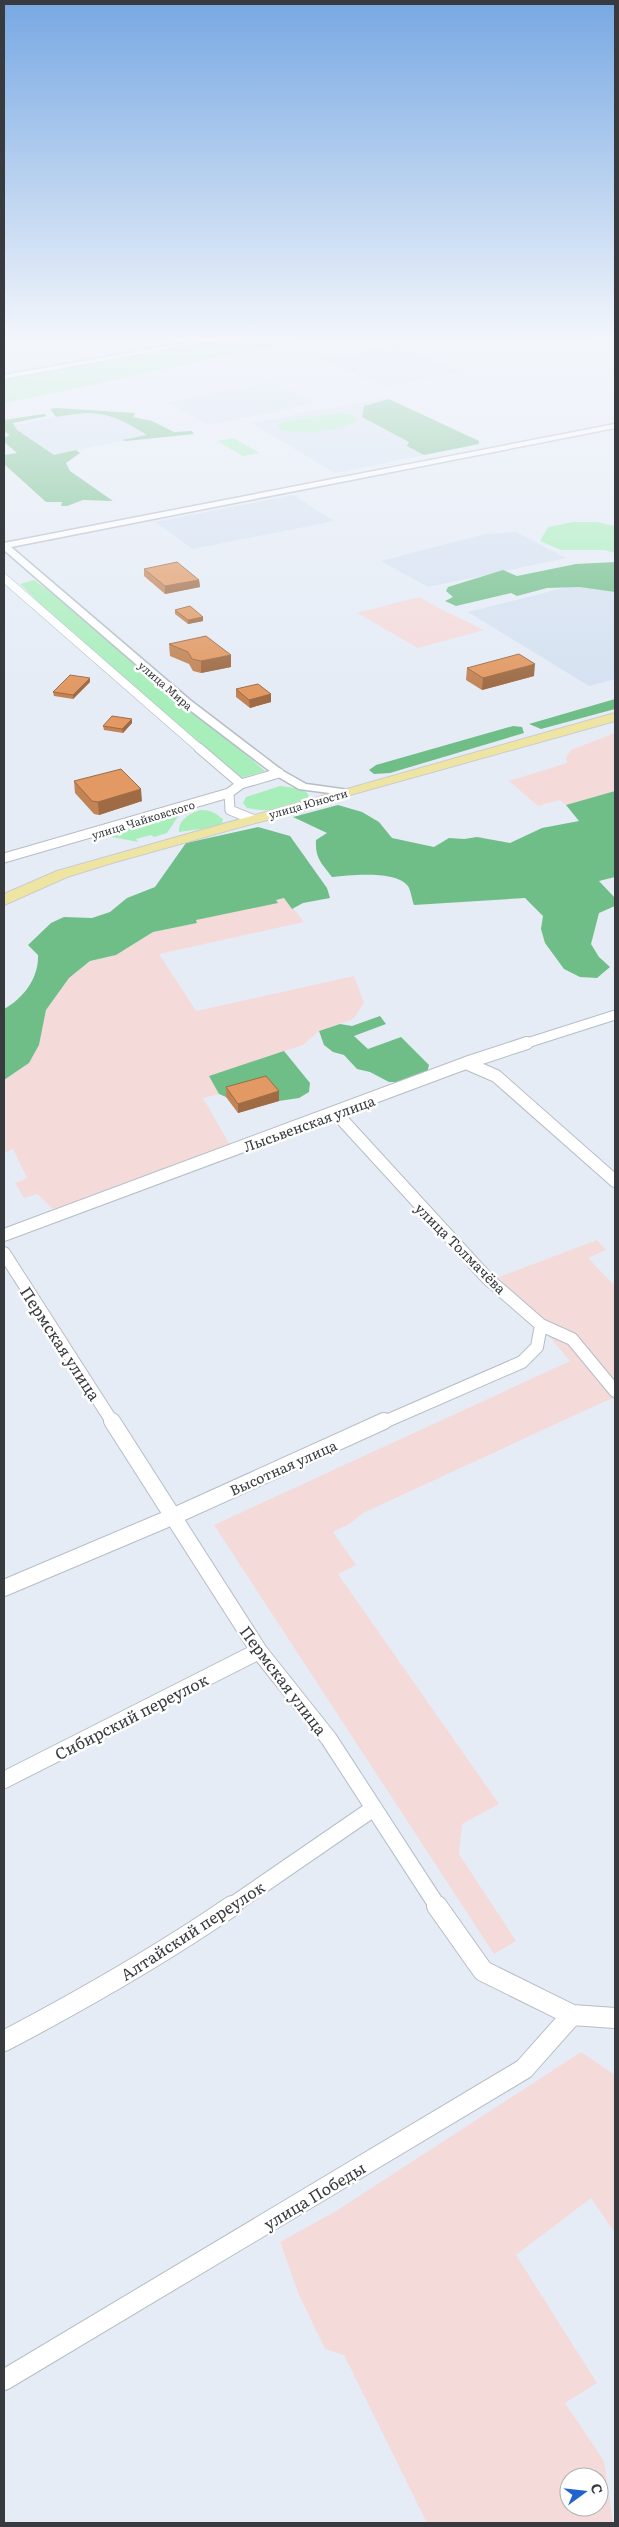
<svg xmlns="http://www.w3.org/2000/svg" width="619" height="2527" font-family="Literata,serif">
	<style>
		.built { fill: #d5e1f1 }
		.industrial { fill: #f5dada; fill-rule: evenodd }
		.green { fill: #a8eebb }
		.forest { fill: #6fbe87 }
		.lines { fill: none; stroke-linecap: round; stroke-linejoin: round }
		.minor-far4-casing { stroke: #b6bdc6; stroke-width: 9 }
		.minor-far3-casing { stroke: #b6bdc6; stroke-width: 11 }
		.minor-far2-casing { stroke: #b6bdc6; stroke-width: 14 }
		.minor-far1-casing { stroke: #b6bdc6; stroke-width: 18 }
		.minor-casing { stroke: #b6bdc6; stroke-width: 22 }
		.tertiary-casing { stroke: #b6bdc6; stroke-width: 3 }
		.primary-casing { stroke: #cbcccd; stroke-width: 2 }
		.minor-far4 { stroke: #fff; stroke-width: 8 }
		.minor-far3 { stroke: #fff; stroke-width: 9 }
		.minor-far2 { stroke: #fff; stroke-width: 12 }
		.minor-far1 { stroke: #fff; stroke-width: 16 }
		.minor { stroke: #fff; stroke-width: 20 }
		.tertiary { fill: #fff; fill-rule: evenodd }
		.primary { fill: #efe5a3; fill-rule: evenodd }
		.wall { fill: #c28455 }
		.shaded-wall { fill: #9e6b45 }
		.building { fill: #e29963; stroke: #9e6b45 }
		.labels { text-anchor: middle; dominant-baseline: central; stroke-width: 5; stroke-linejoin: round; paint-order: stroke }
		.far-street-label { font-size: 11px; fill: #373a3e; stroke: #fff }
		.street-label { font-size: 14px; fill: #373a3e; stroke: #fff }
		.near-street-label { font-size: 16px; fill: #373a3e; stroke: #fff }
	</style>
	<rect width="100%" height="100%" fill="#e5ecf6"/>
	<path class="built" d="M398,344l63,28 -77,15 -61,-28z
		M271,382l45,21 -108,22 -40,-23z
		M385,398l94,43v3l-144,29 -84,-50z
		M82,412l35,4 31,19 -94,20 -44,-29z
		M293,495l41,26 -141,28 -38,-27z
		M516,532l50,26 -138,29 -47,-26 104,-27z
		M615,583v96l-26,7 -121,-74 111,-28z"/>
	<path class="industrial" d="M419,597l22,12 43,21 -66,18 -61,-35z
		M615,733v58l-49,14 -6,-5 -22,6 -29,-25 58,-18 -1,-5 5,-8z
		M285,898l19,24 -145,32 37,57 158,-35 10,27 -11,16 -34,12 -16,14 -94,31 10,18 -16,4 27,47 -177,64 -16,-15 -13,4 -9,-15 12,-5 -14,-29 -9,4v-73l25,-17 10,-18 7,-35 23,-32 22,-17 25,-6 37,-23 44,-9 -2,-3z
		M597,1240l9,10 -18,8 27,28v113h-5l-247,114 -12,10 -18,9 23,33 -18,9 161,230 -37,20 -3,30 57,87 -22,13 -280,-429 356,-164 -71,-84z
		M581,2052l34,23v158l-24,-35 -75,57 81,128 -32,20 39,58 9,62h-186l-83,-168 -19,-6 -26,-54 -19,-53 56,-31zM569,2477h30v30h-30z"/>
	<path class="green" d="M230,339h77c-101,19 -202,45 -303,64v-23z
		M341,413l14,3 3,5c-24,11 -54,15 -78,9l-3,-5 11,-5z
		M233,438l27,15 -17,3 -26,-15z
		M573,522h24l18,4v27l-11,-3h-43l-21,-9 8,-14z
		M34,580l44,32 187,159 -24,7 -177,-151 -44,-43z
		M280,786l24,3 5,7c-14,16 -43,16 -62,12l-4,-5 3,-6z
		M201,810c10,0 14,3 22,9l-1,5 -7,3 -36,5c-1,-12 11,-19 22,-22z
		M179,815l-12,18 -13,4 -3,-2 -15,4 2,3 -31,-6z"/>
	<path class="forest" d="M389,399l90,42v3l-55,11 -17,-9 2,-4 -47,-25 2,-11z
		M56,408l79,5 -2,4 19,4 22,11 18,-1 2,3 -68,7 -4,-1 25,-5c-35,-22 -49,-26 -91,-18l-6,-8z
		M44,414l3,2 -34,7 4,7 37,25 22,-5 4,3 -14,10 4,8 43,30 -30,-1 -16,6h-6l1,-4h-16l-42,-38v-9l13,-2 -13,-11v-4l6,-3 -6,-4v-11z
		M615,562v30l-35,-5 -33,1 -30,8 -6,-3 -55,13 -11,-5 8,-4 -7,-6 2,-4 55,-17 14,6 59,-12z
		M615,699v10l-74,20 -12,-5z
		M513,726l9,1 2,6 -134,40 -16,1 -5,-4 7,-5z
		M615,791v86l-16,4 16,17v8l-16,7 -8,31 8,13 11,10 -13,11 -17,-1 -16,-8 -19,-26 -4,-14 2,-13 -18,-18 -111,7c-2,-5 -3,-14 -6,-19 -12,-16 -58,-11 -76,-9 -10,-14 -17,-18 -16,-37l11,-7 -34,-16 45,-12 24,7 17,10 13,16 42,9 15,-9 15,1 13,-2 33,6 32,-15 37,-7 -13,-16z
		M258,827l32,9 37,52 3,10 -27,5 -11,6 -8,-11 -8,2 2,3 -82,17 1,3 -44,9 -37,23 -26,6 -21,17 -23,32 -7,35 -10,18 -25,17v-71c19,-10 35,-31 34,-54l-10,-10 23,-22 13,-6 28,1 18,-6 17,-14 28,-11 31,-44z
		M380,1016l6,8 -32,12 14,13 33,-12 28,28 -2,8 -28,9h-10l-19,-10 -13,-3 -13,-14 -11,-3 -9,-7 -5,-14 21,-7 12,2z
		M284,1051l26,32 -1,9 -10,6 -20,3 -13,-16 -40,12 -7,-3 -10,-18z"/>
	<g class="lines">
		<defs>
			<path id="minor-far4" d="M4,578l196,171"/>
			<path id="minor-far3" d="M199,748l42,36
				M229,793l1,17 22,9
				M4,858l225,-65 12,-9 38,-11
				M524,1044l91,-29"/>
			<path id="minor-far2" d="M466,1063l30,13 119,105
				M336,1113l151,165 54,47 31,14 43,52
				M4,1235l462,-172 61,-20
				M4,1253l109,170
				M382,1423l140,-61 15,-15 4,-22"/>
			<path id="minor-far1" d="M112,1421l147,230 70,88 109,168
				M4,1588l168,-71 212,-96
				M4,1780l255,-129
				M230,1907l144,-99"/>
			<path id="minor" d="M437,1906l46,65 89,44
				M4,2041c78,-41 155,-85 228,-135
				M4,2380l520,-311 48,-54 43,3"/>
			<path id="tertiary" d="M208,339h12l-216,40v-4z
				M594,339h8l13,4v4z
				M615,424v4l-604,119 179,153 93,71 23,13 43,6 2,2 -6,3 -46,-6 -24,-14 -93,-71 -178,-154v-7z"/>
			<path id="primary" d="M615,713v8l-265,74 -52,18 -43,10 -143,40 -45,14 -63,28v-11l53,-23z"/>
		</defs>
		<use href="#minor-far4" class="minor-far4-casing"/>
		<use href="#minor-far3" class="minor-far3-casing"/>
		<use href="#minor-far2" class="minor-far2-casing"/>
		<use href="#minor-far1" class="minor-far1-casing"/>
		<use href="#minor" class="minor-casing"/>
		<use href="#tertiary" class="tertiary-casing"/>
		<use href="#primary" class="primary-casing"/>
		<use href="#minor-far4" class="minor-far4"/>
		<use href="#minor-far3" class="minor-far3"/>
		<use href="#minor-far2" class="minor-far2"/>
		<use href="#minor-far1" class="minor-far1"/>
		<use href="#minor" class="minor"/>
		<use href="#tertiary" class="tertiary"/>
		<use href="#primary" class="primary"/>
	</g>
	<path class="wall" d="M144,569l55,11 1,7 -35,7 -21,-18z
		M175,610l28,7v4l-15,3 -13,-10z
		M169,644l62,23 -30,6 -8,-2 -4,-7 -19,-8z
		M467,668l67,8 -52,14 -16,-10z
		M90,678v4l-17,17 -19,-3 -1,-4z
		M236,689l35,5v8l-21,6 -14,-11z
		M132,719v4l-9,10 -19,-3 -1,-4z
		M74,781l68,20 -43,14 -5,-1 -19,-21z
		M226,1087l53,4v10l-41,12 -12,-16z"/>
	<path class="shaded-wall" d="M199,580l1,7 -35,7v-8z
		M203,617v4l-15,3v-4z
		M231,655v12l-30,6v-12z
		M535,664l-1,12 -52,14 1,-12z
		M90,678v4l-17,17v-4z
		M271,694v8l-21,6 -1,-8z
		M132,719v4l-9,10 -1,-4z
		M141,789l1,12 -43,14 -1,-13z
		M279,1091v10l-41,12v-9z"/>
	<path class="building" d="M177,562l22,18 -34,6 -21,-17z
		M190,606l13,11 -15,3 -13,-10z
		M206,636l25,19 -30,6 -9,-2 -4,-7 -19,-8z
		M519,654l16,10 -52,14 -16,-10z
		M70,675l20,3 -17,17 -20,-3z
		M258,684l13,10 -22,6 -13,-11z
		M112,716l20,3 -10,10 -19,-3z
		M121,769l20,20 -43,13 -6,-1 -18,-20z
		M266,1076l13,15 -41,13 -12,-17z"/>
	<linearGradient id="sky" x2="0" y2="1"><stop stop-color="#77a8e3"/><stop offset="0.49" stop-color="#f3f6fb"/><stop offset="1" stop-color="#f3f6fb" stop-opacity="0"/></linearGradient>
	<rect width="619" height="692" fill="url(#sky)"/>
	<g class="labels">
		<g class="far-street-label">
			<text transform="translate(166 685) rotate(41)">улица Мира</text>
			<text transform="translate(308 803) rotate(-16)">улица Юности</text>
			<text transform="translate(143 819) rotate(-17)">улица Чайковского</text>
		</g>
		<g class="street-label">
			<text transform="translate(309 1123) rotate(-20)">Лысьвенская улица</text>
			<text transform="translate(461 1248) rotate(45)">улица Толмачёва</text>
			<text transform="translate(283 1467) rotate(-24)">Высотная улица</text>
		</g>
		<g class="near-street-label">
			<text transform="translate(61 1343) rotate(57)">Пермская улица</text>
			<text transform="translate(284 1680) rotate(53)">Пермская улица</text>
			<text transform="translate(131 1716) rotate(-27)">Сибирский переулок</text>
			<text transform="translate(192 1930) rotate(-33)">Алтайский переулок</text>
			<text transform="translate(314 2195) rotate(-31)">улица Победы</text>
		</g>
	</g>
	<rect width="619" height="2527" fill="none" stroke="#373a3e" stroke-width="10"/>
	<g transform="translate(584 2492) rotate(75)"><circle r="24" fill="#ffffff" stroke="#afb0b2"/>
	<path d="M0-4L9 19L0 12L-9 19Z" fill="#2063cf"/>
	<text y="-8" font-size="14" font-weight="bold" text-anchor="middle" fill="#373a3e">С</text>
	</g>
</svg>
